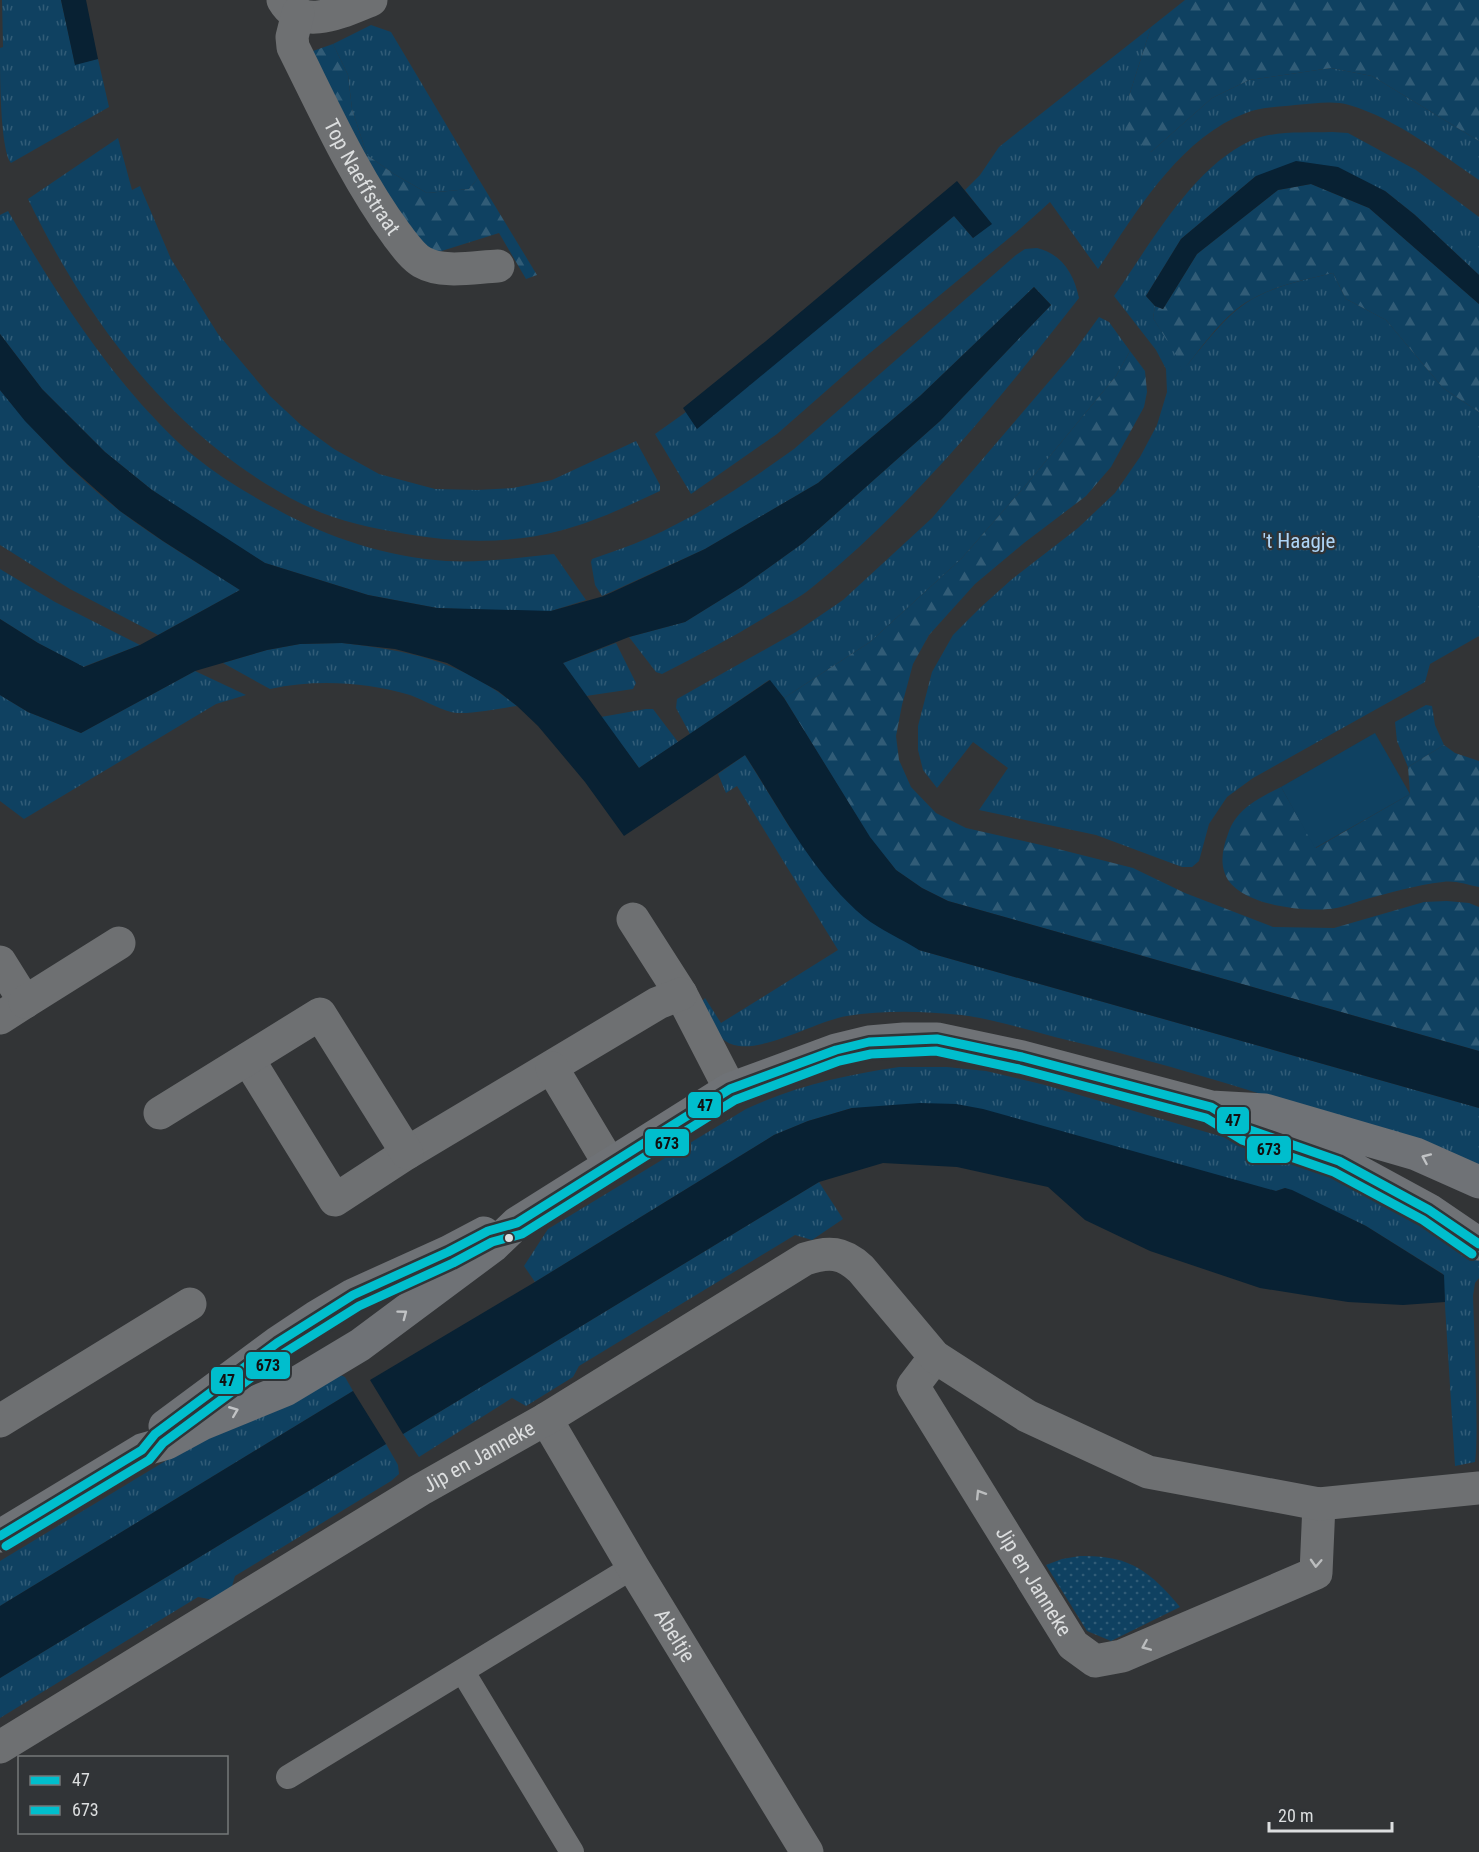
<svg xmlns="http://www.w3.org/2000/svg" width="1479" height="1852" font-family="'Roboto Condensed',sans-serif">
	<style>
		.grass { fill: url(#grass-tufts) }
		.forest { fill: url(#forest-firs) }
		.park { fill: url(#park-dots) }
		.pitch { fill: #0f4161 }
		.water { fill: #082133 }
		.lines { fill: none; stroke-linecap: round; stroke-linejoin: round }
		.lane { stroke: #6e7072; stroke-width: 24 }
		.street { stroke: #6e7072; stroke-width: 33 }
		.secondary { stroke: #6f7276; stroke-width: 33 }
		.bus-1-casing { stroke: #313437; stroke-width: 14 }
		.bus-2-casing { stroke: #313437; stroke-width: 14 }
		.bus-1 { stroke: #00becd; stroke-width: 9 }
		.bus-2 { stroke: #00becd; stroke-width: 9 }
		.oneway { stroke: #c1c3c5 }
		.oneway2 { stroke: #bbbdbe }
		.bus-dot { fill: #dcdedf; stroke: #313437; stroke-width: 2 }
		.labels { text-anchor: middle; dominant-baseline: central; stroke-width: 4.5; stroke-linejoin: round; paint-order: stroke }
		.street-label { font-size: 21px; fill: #dcdedf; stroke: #313437 }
		.park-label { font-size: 21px; fill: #aed5f7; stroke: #313437 }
		.line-badge { stroke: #313437; stroke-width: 2 }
		.pale-badge-label { font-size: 16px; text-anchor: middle; font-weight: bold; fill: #111 }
	</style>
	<defs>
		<pattern id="grass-tufts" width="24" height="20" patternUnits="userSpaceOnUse" patternTransform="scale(1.5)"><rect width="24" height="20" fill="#0f4161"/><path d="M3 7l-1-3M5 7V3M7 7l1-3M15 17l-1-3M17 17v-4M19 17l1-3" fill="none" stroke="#315c77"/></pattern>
		<pattern id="forest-firs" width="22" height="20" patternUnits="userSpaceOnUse" patternTransform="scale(1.5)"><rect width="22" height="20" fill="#0f4161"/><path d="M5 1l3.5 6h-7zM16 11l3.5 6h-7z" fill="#315c77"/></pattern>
		<pattern id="park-dots" width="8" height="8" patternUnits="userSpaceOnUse" patternTransform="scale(1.5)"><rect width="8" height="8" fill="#0f4161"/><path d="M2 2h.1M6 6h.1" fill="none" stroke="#315c77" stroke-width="1.8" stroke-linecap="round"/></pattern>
	</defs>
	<rect width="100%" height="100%" fill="#323436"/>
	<path class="grass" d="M2,0h59l14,64 23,-5 11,48 -98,56c-11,-14 -11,-92 -11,-115l3,-1z
		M371,25l20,7 87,146 -9,11 -42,4 -33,-19 -27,-19 -15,-46 -4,-34 -15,-31z
		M1151,27l-22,69 22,56 61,-54 37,-18 82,-12 41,8 107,65v39c-40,-27 -82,-61 -130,-75 -17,-5 -36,-1 -54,0 -16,2 -34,2 -49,8 -67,25 -110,100 -148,156l-48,-67 -30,27 -161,133 -82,72 -86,60 -36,-60 31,-22 11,16 257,-212 19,22 18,-14 -26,-34 15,-15 19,-28z
		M1332,132l16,1 68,37 63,47v58l-64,-60 -30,-24 -129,-15 -75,63 -35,57 9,10 -2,12 25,39 4,14c19,-22 40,-52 64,-68 26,-17 58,-23 87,-30l13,26 40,21 57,68 36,24v224l-49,28 -5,18 -172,96 -26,19 -18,27 -10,37 -7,6h-10l-86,-32 -117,-25 29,-42 -35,-26 -36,46 -14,-18 -5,-20v-24l14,-54 21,-37 28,-28 30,-27 67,-52 37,-35 25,-36 17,-32 10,-33 -1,-23 -10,-19 -42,-54c36,-51 78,-128 136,-155 24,-11 56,-8 82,-9z
		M118,138l14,52 8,-4 31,73 47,75 52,62 31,29 33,24 45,25 56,15 42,1 36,-2 39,-8 84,-39 24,44v6c-32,15 -66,31 -101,40 -50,13 -102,12 -153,3 -35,-6 -73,-14 -104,-30 -127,-64 -214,-181 -274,-305z
		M8,211c40,68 81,134 134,194 16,17 33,36 52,51 26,21 54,38 84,54 51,28 109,47 168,51 36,2 72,-3 108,-7l32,46 -35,11h-43l-71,-3 -69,-13 -103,-32 -64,-40 -49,-33 -47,-38 -63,-63 -42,-55v-119z
		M1037,248c25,6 37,26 42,50 -80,102 -163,205 -264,287 -11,10 -25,17 -38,25 -37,23 -75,44 -115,64l-6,-2 -27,-35 56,-15 58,-36 60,-43 137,-122 111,-116 -17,-18 -114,109 -102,87 -113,66 -103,47 -7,-11 -4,-23 1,-3c19,-7 38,-13 56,-21 52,-23 100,-56 146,-89l222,-194 9,-6z
		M1099,317l10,5 21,29 -14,25 -90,109 -65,74 -91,83 -86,56 -15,-18 -79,54 -14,-26 1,-9 119,-67 47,-32 89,-82 138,-161z
		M0,390c36,44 75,86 120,121 38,29 80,53 120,79l-82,45 -88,-46 -70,-44z
		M0,569l55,33 85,43 -57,22 -45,-24 -38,-24z
		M342,643c69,8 119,18 175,63 -17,2 -44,8 -60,7 -13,-1 -33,-13 -47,-18 -45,-13 -94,-16 -140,-6l-47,-26 44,-13 33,-6z
		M616,643l20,40 -3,6 -47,7 -23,-33z
		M195,671l51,24 -30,9 -192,115 -24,-18v-106l28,17 53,21z
		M1426,705l6,1 3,19 9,20 -36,22 -11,-26 -2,-19z
		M646,709h7l25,33 -39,26 -38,-51z
		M745,755l45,73 129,122 560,158v59c-136,-47 -272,-94 -412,-127 -33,-8 -73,-21 -106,-25 -37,-4 -77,-5 -114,1 -31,5 -83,37 -113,29 -18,-5 -26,-25 -35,-40l6,-7 16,25 117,-73 -101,-164 -11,7 -8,-19z
		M899,1067h48l39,4 59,14 267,78 136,74 31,24v17l-4,5 -2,13c1,31 6,144 2,166l-20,4 -12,-192 -77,-48 -81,-38 -9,3 -424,-83 -44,13 -34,14 -239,147 -11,-16 24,-37 198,-120c50,-23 98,-34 153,-42z
		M819,1182l24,37 -31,21 -17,-5 -216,131 -6,11 -47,29 -14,-8 -93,59 -16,-23z
		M338,1374l7,3 8,14 -353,215v-45l205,-124z
		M386,1444l12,21 1,9 -8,7 -156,95 -5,17 -16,7 -16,-3 -198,121v-40z"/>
	<path class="forest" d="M1185,0h294v141l-107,-65 -41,-8 -82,12 -37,18 -61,54 -26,-20 4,-36 22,-69z
		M333,44l15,31 4,34 15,46 27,19 33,19 42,-4 9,-11 59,97 -11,4 -27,-46 -67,21 -35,-30 -87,-172z
		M1311,184l58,24 110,96v108l-36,-24 -57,-68 -40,-21 -13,-26c-30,7 -61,13 -88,30 -25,17 -44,45 -63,69l-5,-15 -24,-39 2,-12 8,3 34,-55 81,-64z
		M1130,351l15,20 2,21 -3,15 -33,60 -25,29 -62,47 -49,41 -46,51 -16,29 -11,41 -6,31 3,24 12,27 25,26 30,15 84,19 83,21 52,25 88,34 61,1 90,-26 23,-1 22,2 10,4v144l-531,-150 -26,-13 -26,-18 -26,-32 -86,-140 86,-56 91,-83 65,-74 90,-109z
		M1444,745l11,8 24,8v126c-11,-2 -25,-7 -36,-5 -27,3 -54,11 -80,18 -11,3 -24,9 -35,9 -28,3 -92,-5 -103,-35 -5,-13 -2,-27 3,-40 8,-25 31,-36 53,-47l35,61 94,-54 -2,-27z"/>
	<path class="park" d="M1080,1556c49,-1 69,14 100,51l-69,34 -24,-10 -41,-66 16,-6z"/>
	<path class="pitch" d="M1375,733l35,61 -95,54 -34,-61z"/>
	<path class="water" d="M61,0h25l12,59 -23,6z
		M1296,161l42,6 47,24 30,24 64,60v29l-110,-96 -58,-24 -33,6 -81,64 -34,55 -8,-3 -9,-10 35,-57 75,-63z
		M957,181l35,43 -19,14 -19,-22 -257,213 -14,-21 83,-67z
		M1034,287l17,18 -111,116 -137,122 -60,43 -58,36 -56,15 -66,26 76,105 131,-88 14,18 86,139 26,33 26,18 26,13 531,150v57l-560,-158c-17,-11 -39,-20 -55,-33 -52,-44 -82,-105 -119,-162l-121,81 -39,-54 -47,-56 -21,-20 -19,-15 -51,-28 -52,-14 -53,-6 -42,1 -33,6 -72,21 -114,62 -53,-21 -28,-17v-76l38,24 46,24 56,-22 100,-55 -77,-49 -43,-30 -53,-47 -42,-43 -25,-31v-56l42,55 63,63 47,38 113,73 103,32 69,13 114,3 53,-15 101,-47 113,-66 102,-87z
		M920,1103l36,1 27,5 293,82 9,-3 7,2 74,36 78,49 1,27 -42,3 -55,-3 -88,-14 -110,-37 -65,-31 -37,-33 -91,-20 -74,-4 -64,19 -416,252 -33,-54 165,-98 239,-147 34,-14 44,-13z
		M353,1391l33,53 -386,234v-72z"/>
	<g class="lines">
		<path class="lane" d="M463,1672l109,180
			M288,1777l345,-210"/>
		<g class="street">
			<path d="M283,0c19,33 62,10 88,0"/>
			<path id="s1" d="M298,13l-6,24 1,10c32,64 62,131 104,188 7,9 15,21 25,27 21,12 53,5 76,4"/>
			<path d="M633,919l48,75 49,95"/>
			<path d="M0,962l25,40 -25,16"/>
			<path d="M25,1002l94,-59"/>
			<path d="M248,1059l87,141 72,-47 251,-150 23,-9"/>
			<path d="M552,1068l58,97"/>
			<path d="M160,1113l160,-99 87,139"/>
			<path id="s2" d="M935,1357l-22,29 160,259 22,16 27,-5 194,-83 3,-69"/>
			<path id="s3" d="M546,1419l87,148 174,285"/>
			<path d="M0,1421l190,-117"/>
			<path id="s4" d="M0,1747l420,-257 126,-71 259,-160c24,-8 38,-7 56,10l74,88 92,59 121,56 171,32 160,-16"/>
		</g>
		<path class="secondary" d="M1225,1116l22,13 92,32 90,49 50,34
			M165,1426l112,-83 39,-26 37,-22 95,-43 36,-19
			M0,1536l142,-86 25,-7 35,-19 83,-34 75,-45 133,-99 24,-23 213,-134 106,-39 33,-8 35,-3h33l85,18 189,50 54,3 151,44 63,28"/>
		<defs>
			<path id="bus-1" d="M0,1536l142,-86 13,-16 122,-91 76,-48 95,-43 40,-21 29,-8 213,-134 106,-39 33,-8 68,-3 85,18 189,50 36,22 92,32 90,49 50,34"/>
			<path id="bus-2" d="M6,1546l143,-86 14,-17 121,-90 75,-47 94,-43 39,-21 30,-8 213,-134 104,-39 32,-7 65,-3 83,18 187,49 36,22 92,32 89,48 49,34"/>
		</defs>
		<use href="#bus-1" class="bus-1-casing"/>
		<use href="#bus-2" class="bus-2-casing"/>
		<use href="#bus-1" class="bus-1"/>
		<use href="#bus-2" class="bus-2"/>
	</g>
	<defs><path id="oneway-chevron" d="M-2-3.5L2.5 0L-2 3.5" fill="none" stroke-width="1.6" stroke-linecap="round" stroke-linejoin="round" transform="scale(1.5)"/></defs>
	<g class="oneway">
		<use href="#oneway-chevron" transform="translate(1426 1158) rotate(-156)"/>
		<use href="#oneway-chevron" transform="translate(403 1314) rotate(-37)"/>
		<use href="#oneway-chevron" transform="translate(234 1411) rotate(-22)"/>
	</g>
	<g class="oneway2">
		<use href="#oneway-chevron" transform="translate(980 1494) rotate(-122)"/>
		<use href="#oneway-chevron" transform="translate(1316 1563) rotate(93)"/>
		<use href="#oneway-chevron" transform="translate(1146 1646) rotate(157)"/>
	</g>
	<circle class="bus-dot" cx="509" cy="1238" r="5"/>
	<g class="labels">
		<g class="street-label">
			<text stroke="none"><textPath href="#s1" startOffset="182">Top Naeffstraat</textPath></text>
			<text stroke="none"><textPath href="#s4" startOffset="560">Jip en Janneke</textPath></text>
			<text stroke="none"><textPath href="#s2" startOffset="266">Jip en Janneke</textPath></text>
			<text stroke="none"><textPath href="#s3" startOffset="252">Abeltje</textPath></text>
		</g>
		<g class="park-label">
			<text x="1299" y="541">'t Haagje</text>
		</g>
	</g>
	<g class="line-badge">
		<rect x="687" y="1091" width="35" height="28" rx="6" fill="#00becd"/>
		<rect x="1216" y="1106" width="34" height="29" rx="6" fill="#00becd"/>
		<rect x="644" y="1128" width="46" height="29" rx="6" fill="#00becd"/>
		<rect x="1246" y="1135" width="46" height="29" rx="6" fill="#00becd"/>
		<rect x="245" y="1351" width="46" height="29" rx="6" fill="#00becd"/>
		<rect x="210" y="1366" width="34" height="29" rx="6" fill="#00becd"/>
	</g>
	<g class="pale-badge-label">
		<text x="705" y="1111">47</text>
		<text x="1233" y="1126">47</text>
		<text x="667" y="1149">673</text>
		<text x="1269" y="1155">673</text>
		<text x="268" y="1371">673</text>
		<text x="227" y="1386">47</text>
	</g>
	<rect x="18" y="1756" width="210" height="78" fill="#313437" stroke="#75787a" stroke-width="1.5"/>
	<rect x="30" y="1776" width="30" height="9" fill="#00becd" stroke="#75787a" stroke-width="1.5"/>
	<text x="72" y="1786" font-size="18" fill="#dcdedf">47</text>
	<rect x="30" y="1806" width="30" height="9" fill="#00becd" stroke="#75787a" stroke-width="1.5"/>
	<text x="72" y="1816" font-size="18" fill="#dcdedf">673</text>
	<path d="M1269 1822v9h123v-9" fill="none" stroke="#dcdedf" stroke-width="3"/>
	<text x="1278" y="1822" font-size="18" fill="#dcdedf" stroke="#313437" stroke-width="4.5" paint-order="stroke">20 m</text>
</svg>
